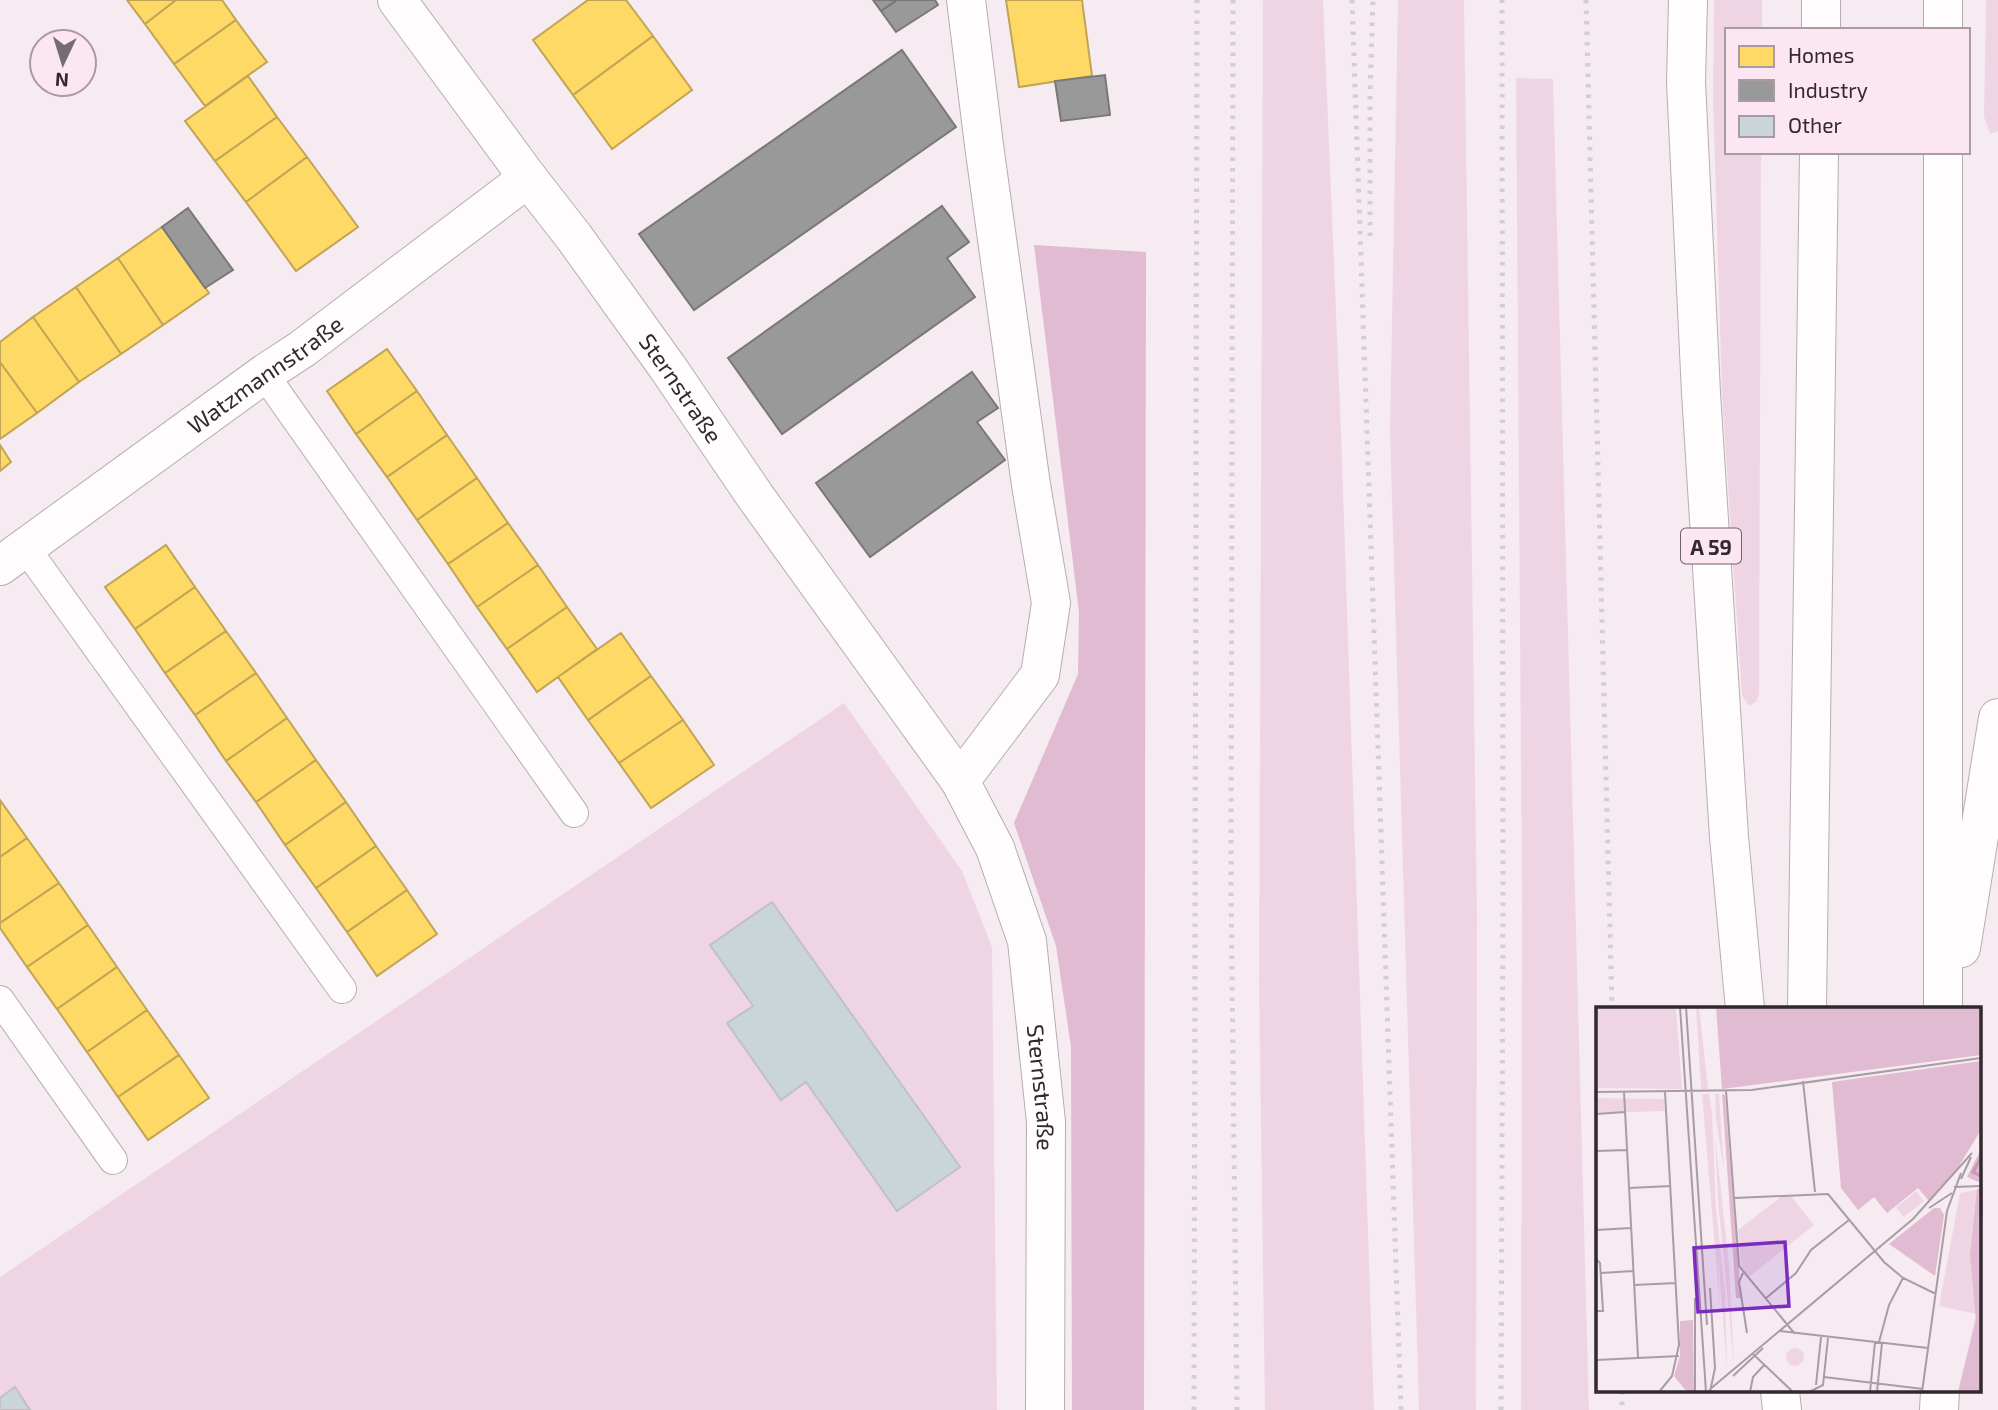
<svg xmlns="http://www.w3.org/2000/svg" width="1998" height="1410" font-family="'Exo 2',sans-serif">
	<style>
		.green { fill: #efd5e4 }
		.forest { fill: #e1bbd1 }
		.homes { fill: #ffd966; stroke: #c1a455; stroke-width: 2 }
		.industry { fill: #999; stroke: #7a7779; stroke-width: 2 }
		.building { fill: #c9d5d8; stroke: #c1c1c4; stroke-width: 2 }
		.lines { fill: none; stroke-linecap: round; stroke-linejoin: round }
		.lane-casing { stroke: #b6adb2; stroke-width: 30 }
		.street-casing { stroke: #b6adb2; stroke-width: 40 }
		.highway-casing { stroke: #b6adb2; stroke-width: 40 }
		.lane { stroke: #fefcfd; stroke-width: 28 }
		.street { stroke: #fefcfd; stroke-width: 38 }
		.highway { stroke: #fefcfd; stroke-width: 38 }
		.rail { stroke: #d1cfd1; stroke-width: 5; stroke-dasharray: 3.5 7; stroke-linecap: butt }
		.labels { text-anchor: middle; dominant-baseline: central; stroke-width: 7; stroke-linejoin: round; paint-order: stroke }
		.shield { fill: #fbe6f2; stroke: #6e6269; stroke-width: 2 }
		.shield-label { font-size: 21px; font-weight: bold; fill: #31292e }
		.street-label { font-size: 23px; fill: #31292e; stroke: #fbe6f2 }
		.inset-river { fill: none; stroke: #c79cb6; stroke-width: 3.5 }
		.inset-road { fill: none; stroke: #a79da3; stroke-width: 2 }
		.view { fill: #7b2cbf; fill-opacity: 0.15; stroke: #7b2cbf; stroke-width: 3.5 }
		.inset-edge { fill: none; stroke: #31292e; stroke-width: 3.5 }
	</style>
	<rect width="100%" height="100%" fill="#f6ebf1"/>
	<path class="green" d="M1263,0h60l18,432 33,978h-109l-6,-427z
		M1398,0h66l13,917 -1,493h-57l-29,-979z
		M1714,0h48v30h-35v122h34l-2,543 -3,7 -7,4 -7,-10 -20,-302 -9,-296z
		M1986,0h12v131l-8,3 -6,-17z
		M1516,78l37,1 36,1331h-68l1,-507z
		M844,703l118,168 30,76 5,463h-997v-133z"/>
	<path class="forest" d="M1034,245l112,7 -2,1158h-72l-1,-363 -15,-101 -42,-123 64,-149 1,-62z"/>
	<path class="homes" d="M127,0h49l-31,24z
		M176,0h46l14,20 -62,44 -29,-40z
		M588,0h38l27,36 -80,59 -40,-55z
		M1006,0h76l10,76 -73,11z
		M236,20l31,42 -62,44 -31,-42z
		M653,36l39,54 -80,59 -39,-54z
		M248,76l29,41 -62,44 -30,-40z
		M277,117l30,40 -61,45 -31,-41z
		M307,157l51,70 -62,44 -50,-69z
		M162,227l47,66 -46,32 -45,-67z
		M118,258l45,67 -42,29 -45,-67z
		M76,287l45,67 -42,28 -46,-65z
		M33,317l46,65 -42,31 -37,-51v-20z
		M387,349l30,42 -61,43 -29,-43z
		M0,362l37,51 -37,26z
		M417,391l30,44 -60,42 -31,-43z
		M447,435l30,43 -60,42 -30,-43z
		M0,445l11,17 -11,9z
		M477,478l31,45 -60,41 -31,-44z
		M508,523l30,42 -61,42 -29,-43z
		M166,545l29,42 -60,42 -30,-42z
		M538,565l29,42 -60,42 -30,-42z
		M195,587l31,44 -61,42 -30,-44z
		M567,607l30,42 -60,43 -30,-43z
		M226,631l30,42 -61,42 -30,-42z
		M621,633l30,43 -63,44 -30,-43z
		M256,673l31,45 -61,43 -31,-46z
		M651,676l32,44 -64,43 -31,-43z
		M287,718l29,42 -60,42 -30,-41z
		M683,720l31,45 -63,43 -32,-45z
		M316,760l30,42 -61,43 -29,-43z
		M0,800l27,38 -27,19z
		M346,802l30,44 -60,42 -31,-43z
		M27,838l32,45 -59,40v-66z
		M376,846l31,44 -60,42 -31,-44z
		M59,883l29,42 -61,42 -27,-39v-5z
		M407,890l30,44 -60,42 -30,-44z
		M88,925l29,42 -60,42 -30,-42z
		M117,967l30,43 -60,42 -30,-43z
		M147,1010l32,45 -61,42 -31,-45z
		M179,1055l30,43 -61,42 -30,-43z"/>
	<path class="industry" d="M873,0h24l-16,11z
		M897,0h38l3,5 -42,27 -15,-21z
		M902,50l54,77 -262,183 -55,-76z
		M1105,75l5,40 -49,6 -6,-40z
		M942,206l27,36 -22,16 28,39 -193,137 -54,-76z
		M188,208l45,62 -28,18 -43,-61z
		M972,372l26,36 -21,14 28,38 -135,97 -54,-74z"/>
	<path class="building" d="M772,902l188,265 -63,44 -91,-129 -25,18 -54,-77 26,-17 -43,-61z
		M15,1387l15,23h-30v-12z"/>
	<g class="lines">
		<defs>
			<path id="lane" d="M264,374l310,439
				M25,547l317,442
				M0,1000l113,160"/>
			<g id="street">
				<path id="s1" d="M397,0l131,178 46,59 94,131 87,128 205,285 35,67 32,93 19,181 -1,288"/>
				<path id="s2" d="M0,566l264,-192 38,-25 226,-171"/>
				<path d="M960,781l80,-106 11,-72 -20,-118 -47,-340 -18,-145"/>
			</g>
			<path id="highway" d="M1688,0l-2,82 15,311 28,444 16,172
				M1821,30v-30
				M1943,30v-30
				M1961,948l37,-230
				M1807,1009l12,-857
				M1943,1009v-857
				M1780,1391l2,19
				M1939,1410l1,-19"/>
		</defs>
		<use href="#lane" class="lane-casing"/>
		<use href="#street" class="street-casing"/>
		<use href="#highway" class="highway-casing"/>
		<use href="#lane" class="lane"/>
		<use href="#street" class="street"/>
		<use href="#highway" class="highway"/>
		<path class="rail" d="M1233,0l-2,885 6,525
			M1352,0l49,1410
			M1586,0l26,1009
			M1370,236v-141l3,-95
			M1622,1391v19
			M1194,1410l3,-1410
			M1501,1410l2,-509 -1,-901"/>
	</g>
	<g class="labels">
		<rect class="shield" x="1681" y="528.5" width="60" height="35" rx="5"/>
		<g class="shield-label">
			<text x="1711" y="546">A 59</text>
		</g>
		<g class="street-label">
			<text stroke="none"><textPath href="#s2" startOffset="327">Watzmannstraße</textPath></text>
			<text stroke="none"><textPath href="#s1" startOffset="481">Sternstraße</textPath></text>
			<text stroke="none"><textPath href="#s1" startOffset="1284">Sternstraße</textPath></text>
		</g>
	</g>
	<g transform="translate(1596 1007)">
		<rect width="385" height="385" fill="#f6ebf1"/>
		<path d="M0,0h80l6,82 -86,-1zM100,0h3l9,82h-7zM106,87h7l3,18 8,195zM119,87h4l5,77 -8,-52zM0,91l68,1 1,12 -69,2zM119,128l14,130 5,100 -16,-165zM385,182v203h-23l18,-78 -37,-8 21,-113zM320,184l8,10 -20,16 -8,-9zM118,185l11,99 2,79 -8,-101zM194,188l24,30 -65,52 -8,-11 -3,-36 44,-34zM190 350a9 9 0 1 1 18 0a9 9 0 1 1-18 0Z" fill="#efd5e4"/>
		<path d="M120,0h265v48l-259,34zM385,54v69l-24,39 -28,32 -11,-13 -31,25 -13,-16 -16,13 -17,-22 -9,-106zM126,87l3,1 16,203h-5zM385,142v34l-14,-6zM381,182h4v203h-23l18,-72 -6,-65zM338,201h6l4,7 -9,61 -46,-32zM97,313l1,72h-7l-13,-16 6,-20v-35z" fill="#e1bbd1"/>
		<path class="inset-river" d="M385,151l-8,14 8,4M385,180v30"/>
		<path class="inset-road" d="M84,0l26,385M90,0l21,318M207,74l12,111M130,84l13,175 56,68M0,85l156,-2 229,-32M28,85l14,265M0,107l29,-2M0,144l31,-1M365,172l10,-22M358,180l27,-1M33,181l41,-2M138,191l94,-4 56,68 19,16 33,16M333,201l23,-15M0,223l35,-2M0,252l4,4 3,48h-7M5,266l32,-2M147,266l-4,9 8,51M38,278l42,-2M114,281l5,80 -5,24M169,292l31,-26 15,-23 38,-30M184,324l148,17M283,335l10,-37 14,-27M157,347l40,38M0,353l83,-4M137,369l30,-28M228,370l99,12M220,378l5,-48M113,383l204,-171 59,-66M63,385l13,-16 7,-31 -14,-253M99,385v-94M154,385l3,-15 12,-13M213,385l14,-7 5,-47M274,385l5,-50M281,385l5,-49M326,385l25,-181 14,-38"/>
		<path class="view" d="M189,235l4,64 -91,6 -4,-64z"/>
		<rect width="385" height="385" class="inset-edge"/>
	</g>
	<rect x="1725" y="28" width="245" height="126" fill="#fbe6f2" stroke="#aa9aa4" stroke-width="2"/>
	<rect x="1739" y="46" width="35" height="21" fill="#ffd966" stroke="#aa9aa4" stroke-width="2"/>
	<text x="1788" y="63" font-size="21" fill="#31292e">Homes</text>
	<rect x="1739" y="80" width="35" height="21" fill="#999999" stroke="#aa9aa4" stroke-width="2"/>
	<text x="1788" y="98" font-size="21" fill="#31292e">Industry</text>
	<rect x="1739" y="116" width="35" height="21" fill="#c9d5d8" stroke="#aa9aa4" stroke-width="2"/>
	<text x="1788" y="133" font-size="21" fill="#31292e">Other</text>
	<g transform="translate(63 63) rotate(184)"><circle r="33" fill="#fbe6f2" stroke="#aa9aa4" stroke-width="2"/>
	<path d="M0-5L12 26L0 18L-12 26Z" fill="#766d72"/>
	<text y="-10" font-size="19" font-weight="bold" text-anchor="middle" fill="#31292e">N</text>
	</g>
</svg>
